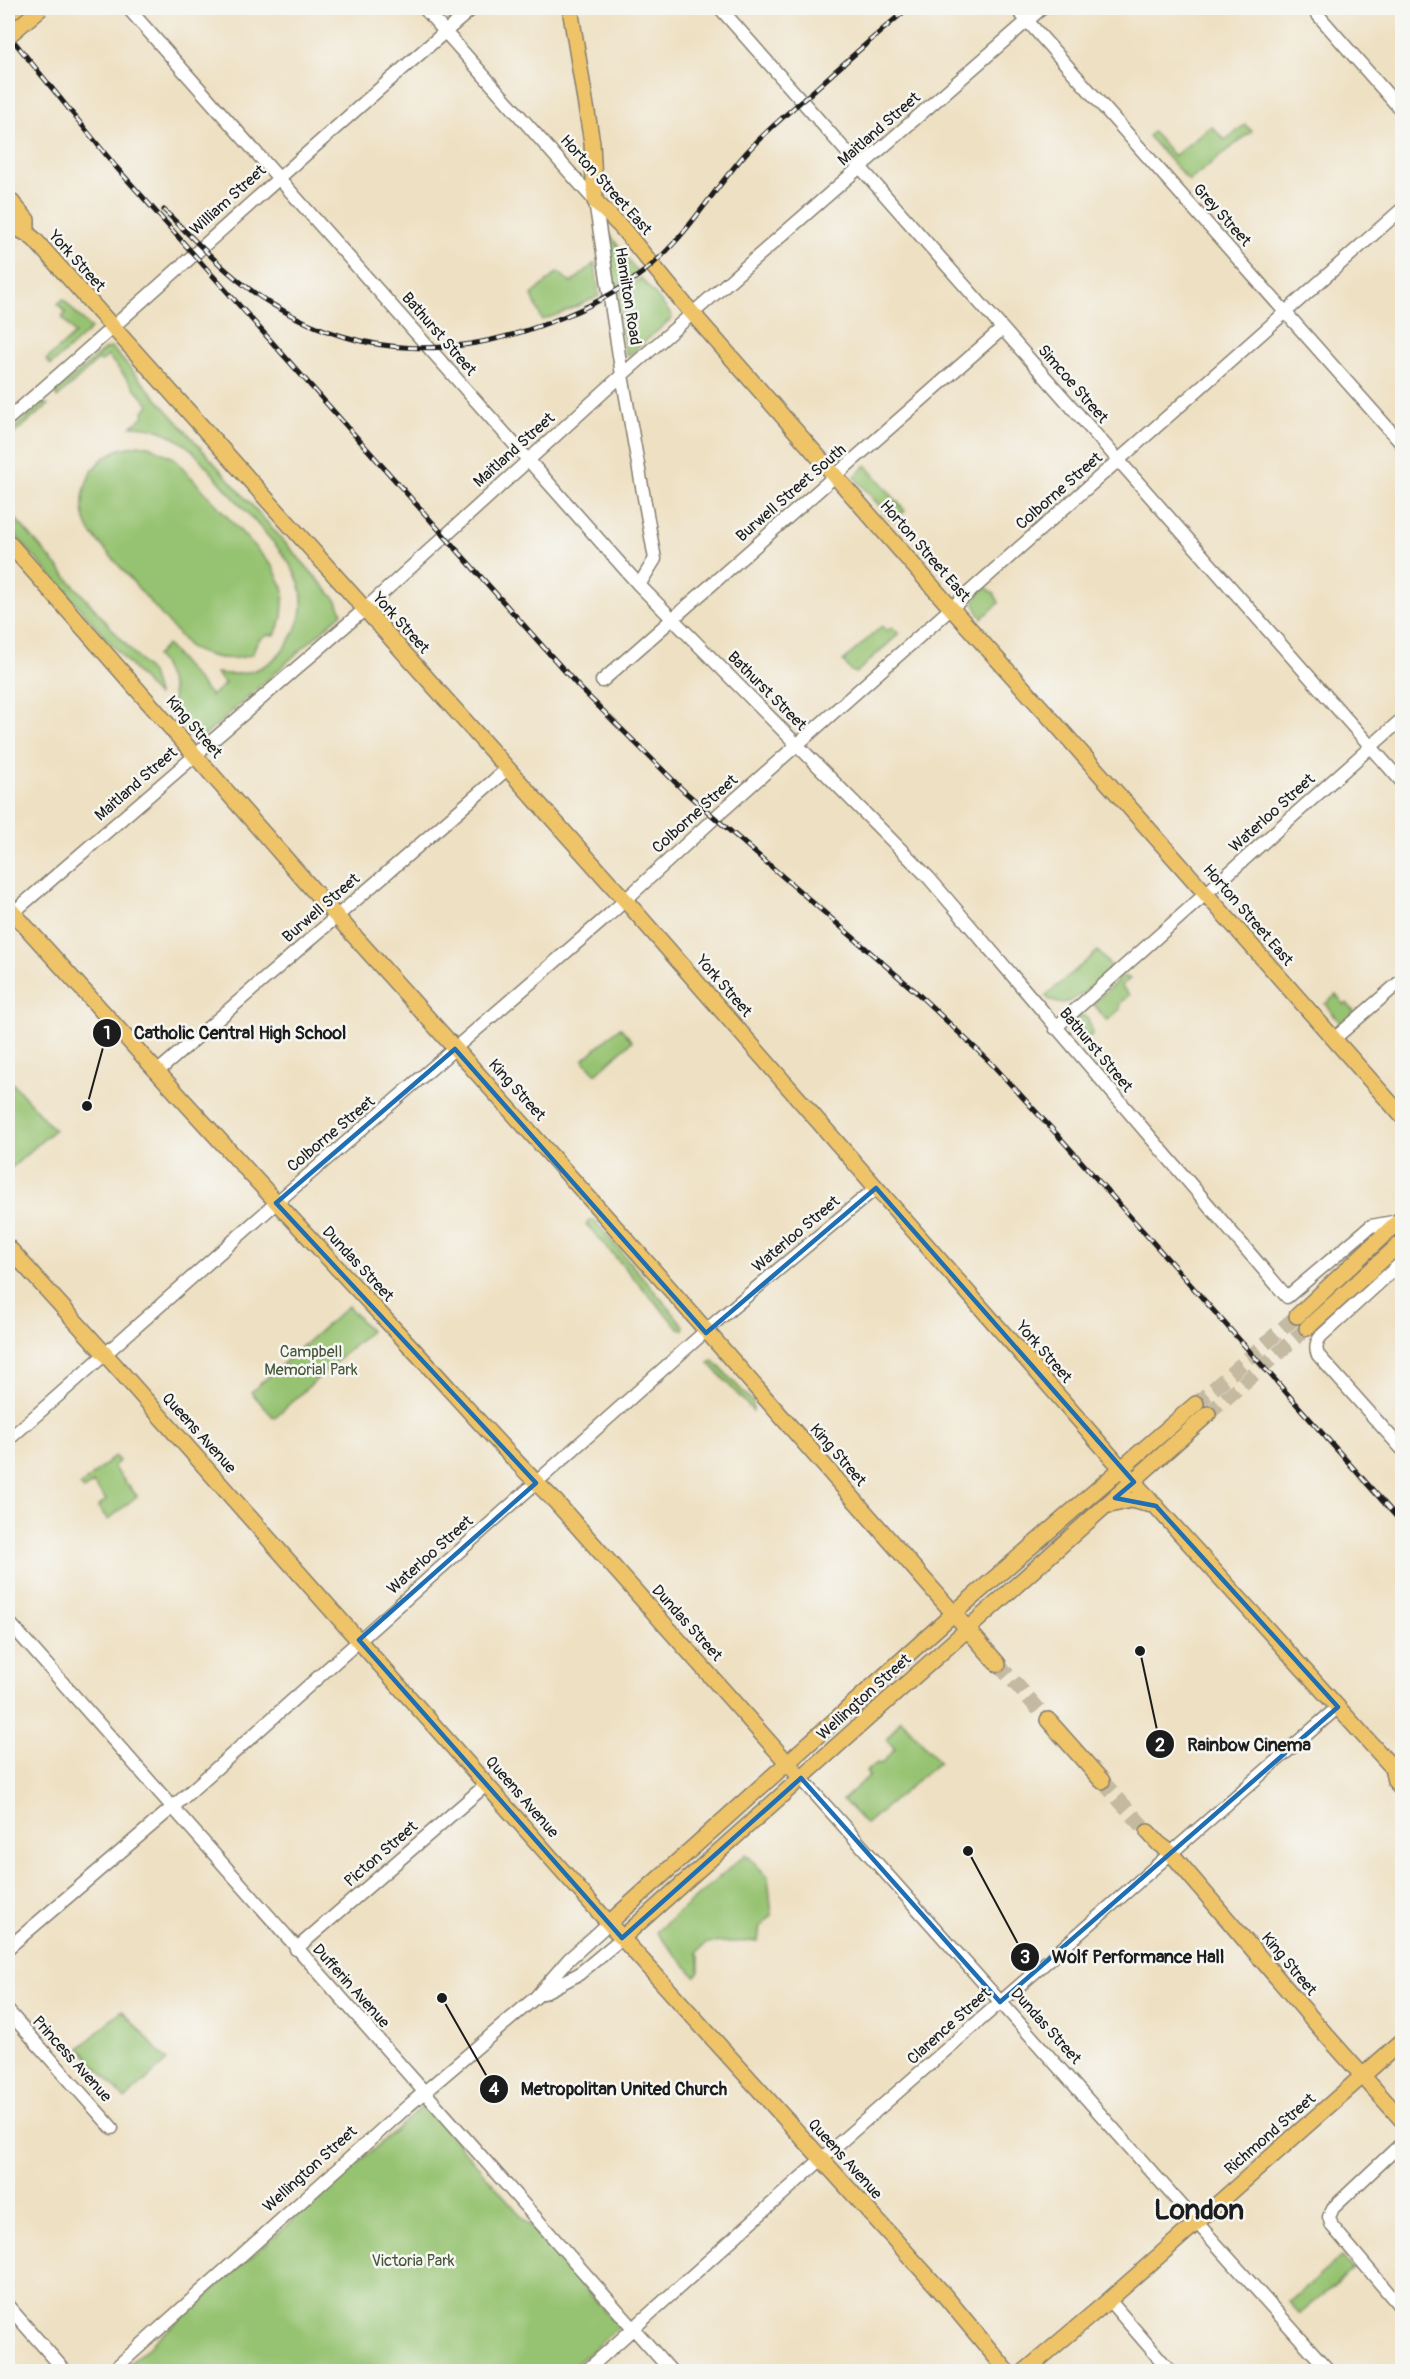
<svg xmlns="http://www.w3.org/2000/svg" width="1410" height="2379" font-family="Pangolin,sans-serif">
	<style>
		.green { fill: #96c371; stroke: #597046; stroke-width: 1.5 }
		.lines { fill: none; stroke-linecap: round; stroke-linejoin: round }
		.major-tunnel { stroke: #c4b9a1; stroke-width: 15; stroke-dasharray: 15 8; stroke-linecap: butt }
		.minor-casing { stroke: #857e6f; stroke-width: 15 }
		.major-casing { stroke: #857e6f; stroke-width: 18 }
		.minor { stroke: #fff; stroke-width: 12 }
		.major { stroke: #efc469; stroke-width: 15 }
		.rail-casing { stroke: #1c1c1c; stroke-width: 5 }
		.rail { stroke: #f6f6f2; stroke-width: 3; stroke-dasharray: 9; stroke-linecap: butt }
		.major-bridge-casing { stroke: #857e6f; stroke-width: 18; stroke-linecap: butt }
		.major-bridge { stroke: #efc469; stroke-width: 15 }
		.marked { fill: none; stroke: #1f6fb2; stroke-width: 4.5; stroke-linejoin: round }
		.labels { text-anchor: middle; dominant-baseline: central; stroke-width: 5; stroke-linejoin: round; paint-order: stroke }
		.street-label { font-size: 16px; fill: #1c1c1c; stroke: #f6f6f2 }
		.park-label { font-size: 16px; fill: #47563a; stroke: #f6f6f2 }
		.town-label { font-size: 28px; font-weight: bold; fill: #1c1c1c; stroke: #f6f6f2 }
		.leader { fill: none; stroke: #1c1c1c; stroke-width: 2 }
		.callout-dot { fill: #1c1c1c; stroke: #f6f6f2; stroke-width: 2 }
		.mark-label { font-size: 18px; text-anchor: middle; font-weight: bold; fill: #fff }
		.callout-label { font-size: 18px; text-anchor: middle; font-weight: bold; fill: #1c1c1c; stroke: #f6f6f2; stroke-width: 5; stroke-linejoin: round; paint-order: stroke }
	</style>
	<rect width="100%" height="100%" fill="#f6f6f2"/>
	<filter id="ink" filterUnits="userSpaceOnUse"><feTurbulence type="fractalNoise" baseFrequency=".0167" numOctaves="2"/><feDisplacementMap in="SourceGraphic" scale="12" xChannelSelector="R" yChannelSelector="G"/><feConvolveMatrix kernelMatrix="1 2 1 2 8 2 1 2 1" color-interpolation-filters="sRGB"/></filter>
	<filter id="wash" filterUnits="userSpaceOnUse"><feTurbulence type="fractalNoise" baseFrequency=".008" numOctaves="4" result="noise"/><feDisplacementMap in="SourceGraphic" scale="24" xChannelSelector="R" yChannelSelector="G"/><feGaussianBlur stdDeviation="1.35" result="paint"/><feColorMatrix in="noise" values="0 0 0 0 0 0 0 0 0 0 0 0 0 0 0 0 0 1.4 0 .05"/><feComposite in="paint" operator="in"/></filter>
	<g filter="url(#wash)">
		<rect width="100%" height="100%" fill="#eee0c2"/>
		<path class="green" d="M1245,125l7,6 -63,50 -41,-45 5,-4 21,24 37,-30 14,14z
			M605,228l33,45 -23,16z
			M595,263l4,33 -37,17 -20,7 -10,-25 26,-23 13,11z
			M641,278l30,36 1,4 -44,38 -3,-4 -9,-57z
			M63,299l28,30 -40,36 -5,-5 29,-26 -13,-17 4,-4 -8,-9z
			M112,348l225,253 5,12 -141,126 -9,-1 -18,-19 -2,-31 -10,-25 -6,-7 11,-11 44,51 14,-12 -9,-11c28,4 52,-3 69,-26 41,-54 1,-90 -34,-130 -20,-22 -39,-44 -58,-66 -19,-16 -36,-25 -61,-25l12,-10 -1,-4 6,-7 -41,-49 -7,6 -2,-3 -42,39 -2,-5 50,-44z
			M42,403l6,2 -40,34v-5z
			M139,445l10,1 25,12 99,109 11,23 -2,28 -7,17c-13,-2 -20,7 -22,19 -22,9 -43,4 -63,-6l-100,-116c-16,-31 -4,-70 30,-83 6,-2 13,-2 19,-4z
			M866,465l39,46 -12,10 -39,-44z
			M8,510l143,163 7,24 -150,-170z
			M984,586l10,7 5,10 -17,15c-10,-12 -9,-20 2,-32z
			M882,626l5,5 5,-4 7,7 -43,39 -5,-2 -8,-10z
			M1098,951l13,16c-17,15 -44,51 -66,29z
			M1123,976l7,3 -9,7 8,9 -9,8v6l-13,12 -14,-18z
			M1336,995l9,10 2,-2 9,11 -14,11 -17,-21z
			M1081,1015l7,3 5,16 -13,11 -4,-22 2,-7z
			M620,1027l12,14 -36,33 -13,-14z
			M8,1078l46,52 -46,41z
			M590,1220h4l90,106 -1,4 -4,-1 -93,-105z
			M348,1306l22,25 -96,87 -23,-26z
			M713,1360l40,42v9l-44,-48z
			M115,1456l4,5 -6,6 24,29 -29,24 -10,-13 8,-7 -13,-17 -9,7 -4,-4z
			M901,1719l38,43 -73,62 -23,-24 26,-24 -3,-4 11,-9 4,1 14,-15 -9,-9z
			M746,1854l22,23 4,38 -12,12 -2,14 -51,2 -10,9 2,4v15l-4,5 -39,-44z
			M122,2010l45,51 -42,38 -45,-51z
			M424,2105l195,222 -51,44 -448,1z
			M1341,2257l13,12 -54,45 -11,-12z"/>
	</g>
	<g filter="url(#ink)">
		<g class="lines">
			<path class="major-tunnel" d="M1196,1404l101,-88
				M1208,1414l99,-86
				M998,1664l50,56
				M1102,1781l46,51"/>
			<defs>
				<path id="minor" d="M128,8l511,577 290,293 358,419 84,-71 27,-5
					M424,8l171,193 27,174 33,184 -16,26
					M720,8l682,774
					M1016,8l386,436
					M1312,8l90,103
					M8,419c157,-135 307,-277 465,-411
					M602,681l400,-352
					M8,917l357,-308 257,-234 420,-367
					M1055,1028l347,-309
					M1334,1039l68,-59
					M157,1072l350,-303
					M1402,1262l-81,74c-5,6 -6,12 -3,19l84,94
					M8,1440l268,-237 333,-288 111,-102 682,-604
					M8,1621l664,751
					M801,1778l529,594
					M8,1948l165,-141 545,-487 158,-132
					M296,1949l191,-165
					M543,1993l36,-19 43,-36
					M8,2011l104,117
					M1402,2143l-69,65 -4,9 3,9 70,83
					M1109,2300l62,72
					M8,2306l58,66
					M111,2372l297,-266 128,-109 33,-38 40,-36
					M585,2372l251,-226 502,-439"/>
				<path id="major" d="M570,8l22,135 3,58 27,27 64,78 265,302 103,114 348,394
					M8,18l11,-10
					M8,198l19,22v11
					M8,221c8,9 18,10 27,19l590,660 497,569 270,298 3,14 7,9
					M8,542l305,348 328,366 357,408
					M8,907c128,142 258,285 389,425 53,56 103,116 158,169l246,277
					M8,1247l97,107 517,584 318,352 68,82
					M1297,1316l105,-98
					M1307,1328l95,-86
					M1110,1505l20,-5 26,6
					M1048,1720l54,61
					M1148,1832l11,12 11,8 149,175 83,93
					M609,1923l344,-309 243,-210
					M622,1938l586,-524
					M1024,2372l85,-72 293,-259"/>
			</defs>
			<use href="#minor" class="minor-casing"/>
			<use href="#major" class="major-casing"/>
			<use href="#minor" class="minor"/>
			<use href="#major" class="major"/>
			<defs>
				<path id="rail" d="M8,34l108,133 463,520 105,104 231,200 76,72 72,78 339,382
					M164,210c35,34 69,72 111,96 90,54 183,52 278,15 32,-12 62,-27 89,-48 43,-33 69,-81 105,-121 20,-22 42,-40 64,-59 32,-29 64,-57 97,-85"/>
			</defs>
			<use href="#rail" class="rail-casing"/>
			<use href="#rail" class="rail"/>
			<defs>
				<path id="major-bridge" d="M8,36l33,-28"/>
			</defs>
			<use href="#major-bridge" class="major-bridge-casing"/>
			<use href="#major-bridge" class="major-bridge"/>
		</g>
	</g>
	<path class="marked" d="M455,1049l251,284 170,-145 258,294 -19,16 41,8 182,201 -338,295 -199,-224 -179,160 -263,-298 177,-157 -260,-280z"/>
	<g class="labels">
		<g class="street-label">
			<text transform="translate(879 129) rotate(-41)">Maitland Street</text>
			<text transform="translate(606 185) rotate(48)">Horton Street East</text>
			<text transform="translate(228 200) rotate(-42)">William Street</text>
			<text transform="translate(1222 215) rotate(48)">Grey Street</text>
			<text transform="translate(77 261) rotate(48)">York Street</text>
			<text transform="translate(628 296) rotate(81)">Hamilton Road</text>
			<text transform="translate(439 334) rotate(49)">Bathurst Street</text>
			<text transform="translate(1073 384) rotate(49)">Simcoe Street</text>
			<text transform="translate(514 450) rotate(-42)">Maitland Street</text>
			<text transform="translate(1059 491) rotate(-41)">Colborne Street</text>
			<text transform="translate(791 493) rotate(-41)">Burwell Street South</text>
			<text transform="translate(925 551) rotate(49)">Horton Street East</text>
			<text transform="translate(401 623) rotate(48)">York Street</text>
			<text transform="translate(767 691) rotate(45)">Bathurst Street</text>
			<text transform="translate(194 727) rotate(49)">King Street</text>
			<text transform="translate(136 784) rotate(-41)">Maitland Street</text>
			<text transform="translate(1272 813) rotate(-42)">Waterloo Street</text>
			<text transform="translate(695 814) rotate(-42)">Colborne Street</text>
			<text transform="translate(321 908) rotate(-41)">Burwell Street</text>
			<text transform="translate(1248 915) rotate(49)">Horton Street East</text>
			<text transform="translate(724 986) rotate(49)">York Street</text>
			<text transform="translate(1096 1050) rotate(50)">Bathurst Street</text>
			<text transform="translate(517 1090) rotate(48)">King Street</text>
			<text transform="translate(331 1134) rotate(-40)">Colborne Street</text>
			<text transform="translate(796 1234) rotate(-40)">Waterloo Street</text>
			<text transform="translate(358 1264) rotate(47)">Dundas Street</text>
			<text transform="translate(1044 1352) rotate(49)">York Street</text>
			<text transform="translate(199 1433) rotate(48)">Queens Avenue</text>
			<text transform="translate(838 1455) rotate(49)">King Street</text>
			<text transform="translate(430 1555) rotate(-42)">Waterloo Street</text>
			<text transform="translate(687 1623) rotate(48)">Dundas Street</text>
			<text transform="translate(864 1697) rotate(-42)">Wellington Street</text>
			<text transform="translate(522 1797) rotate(49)">Queens Avenue</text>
			<text transform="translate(381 1854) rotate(-41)">Picton Street</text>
			<text transform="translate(1289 1964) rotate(50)">King Street</text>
			<text transform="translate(351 1986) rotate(48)">Dufferin Avenue</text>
			<text transform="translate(949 2026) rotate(-42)">Clarence Street</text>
			<text transform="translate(1046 2026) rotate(48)">Dundas Street</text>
			<text transform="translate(72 2059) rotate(48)">Princess Avenue</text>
			<text transform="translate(1270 2134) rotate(-41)">Richmond Street</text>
			<text transform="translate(845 2159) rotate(48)">Queens Avenue</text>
			<text transform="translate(310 2169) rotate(-42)">Wellington Street</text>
		</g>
		<g class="park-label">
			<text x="311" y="1352">Campbell<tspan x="311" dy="18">Memorial Park</tspan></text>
			<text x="413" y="2261">Victoria Park</text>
		</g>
		<g class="town-label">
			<text x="1199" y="2210">London</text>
		</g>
	</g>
	<path class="leader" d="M87 1106L107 1033M1140 1651L1160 1744M968 1851L1025 1957M442 1998L494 2089"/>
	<g class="callout-dot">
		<circle cx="87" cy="1106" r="6"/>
		<circle cx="1140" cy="1651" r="6"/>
		<circle cx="968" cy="1851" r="6"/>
		<circle cx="442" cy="1998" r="6"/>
		<circle cx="107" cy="1033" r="15"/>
		<circle cx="1160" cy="1744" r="15"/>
		<circle cx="1025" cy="1957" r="15"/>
		<circle cx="494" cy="2089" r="15"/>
	</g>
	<g class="mark-label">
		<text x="107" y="1039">1</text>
		<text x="1160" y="1751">2</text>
		<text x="1025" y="1963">3</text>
		<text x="494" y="2095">4</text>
	</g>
	<g class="callout-label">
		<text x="240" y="1039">Catholic Central High School</text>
		<text x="1249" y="1751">Rainbow Cinema</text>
		<text x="1138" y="1963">Wolf Performance Hall</text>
		<text x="624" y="2095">Metropolitan United Church</text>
	</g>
	<rect width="1410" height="2379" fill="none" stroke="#f6f6f2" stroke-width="30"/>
</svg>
